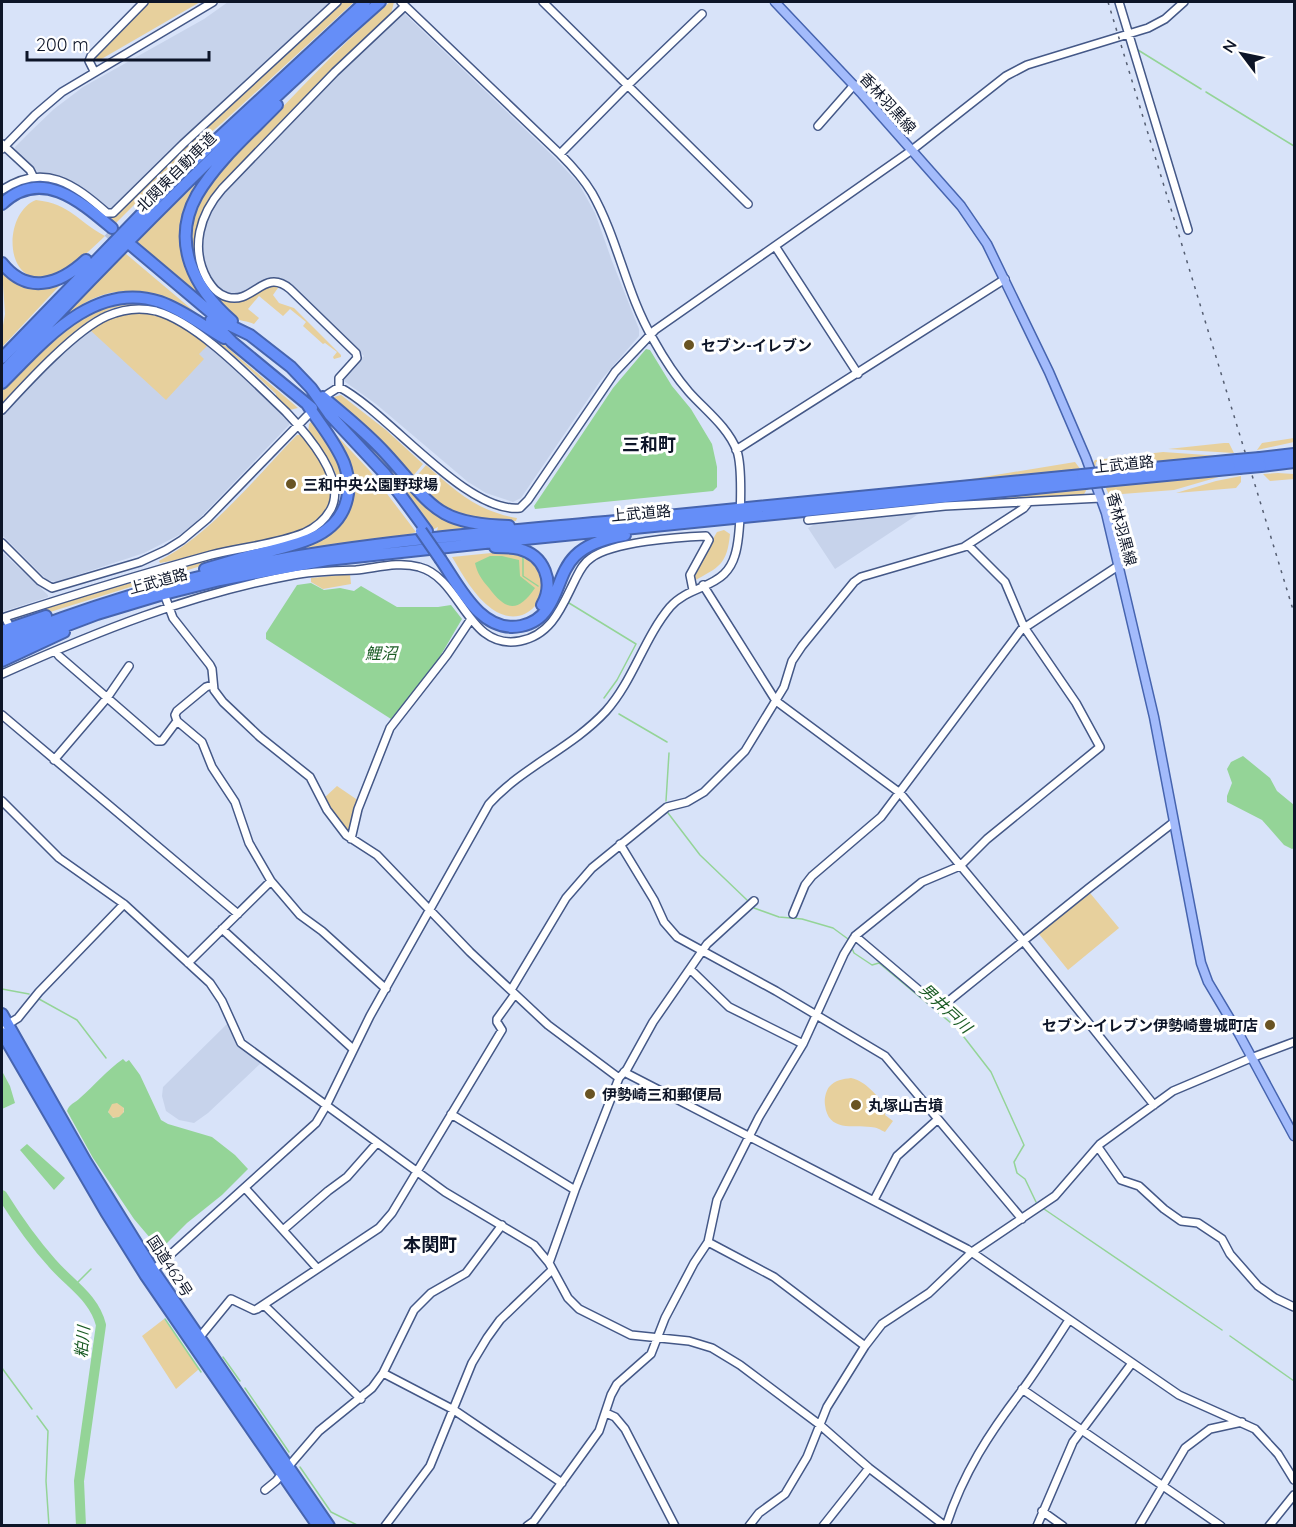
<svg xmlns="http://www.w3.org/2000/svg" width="1296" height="1527" font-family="Quicksand,'Noto Sans JP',sans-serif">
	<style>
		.built { fill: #c7d3eb }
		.green { fill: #e7d09d }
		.water { fill: #94d497; fill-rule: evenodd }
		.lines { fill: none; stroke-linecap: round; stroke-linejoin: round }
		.stream { stroke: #94d497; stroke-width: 1.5 }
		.river { stroke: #94d497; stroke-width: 10 }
		.highway-tunnel { stroke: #bac4da; stroke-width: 10; stroke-dasharray: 10 5; stroke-linecap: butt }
		.minor-casing { stroke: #445887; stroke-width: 10 }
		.major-casing { stroke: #4664af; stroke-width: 11 }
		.highway-casing { stroke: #4664af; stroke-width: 14 }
		.minor { stroke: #fff; stroke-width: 7 }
		.major { stroke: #a3bbfb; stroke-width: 8 }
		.highway { stroke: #658ef8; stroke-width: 10 }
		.rail { stroke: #555e72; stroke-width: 1.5; stroke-dasharray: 3 6; stroke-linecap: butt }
		.highway-bridge-casing { stroke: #4664af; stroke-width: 14; stroke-linecap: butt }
		.highway-bridge { stroke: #658ef8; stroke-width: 10 }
		.poi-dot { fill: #695423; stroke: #fff; stroke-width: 2 }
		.labels { text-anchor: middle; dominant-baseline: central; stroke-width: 6; stroke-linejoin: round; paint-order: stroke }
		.street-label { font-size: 15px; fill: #0d1528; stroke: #fff }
		.poi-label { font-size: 15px; font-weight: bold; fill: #0d1528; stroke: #fff; text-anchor: start }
		.water-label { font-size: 16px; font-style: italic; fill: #1b5c25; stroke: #fff }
		.quarter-label { font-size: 18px; font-weight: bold; fill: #0d1528; stroke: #fff }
	</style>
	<rect width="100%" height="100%" fill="#d8e3f9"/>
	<path class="built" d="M228,2h103l-219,206h-5l-26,-21 -14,-7 -16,-6 -12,-1 -23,-22 -1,-4 16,-16 23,-22 29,-22 121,-68z
		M400,14h5l150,144 24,26 16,29 17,48 27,68v7l-38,44 -80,118 -8,4 -27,-9 -18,-11 -92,-78 -32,-23 1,-6 19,-19 -76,-73 -9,-4h-9l-31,16 -12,-1 -10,-7 -13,-21 -3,-18 1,-13 7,-23 12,-17 116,-122z
		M136,313l21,3 16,6 35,23 81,74v6l-94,98 -14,11 -37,19 -88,29 -9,-2 -45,-45v-120l39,-41 49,-44 19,-12z
		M920,513l-85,56 -27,-41 7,-4z
		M2,552l46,43v2l-46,15z
		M228,1023l9,21 24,19 -53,50 -14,10 -15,-3 -13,-9 -4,-15 1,-9z"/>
	<path class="green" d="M148,2h52l-102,59 -3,-4z
		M341,2h13l-132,121 -42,36 -66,66c-33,-27 -69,-63 -112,-28v-4c38,-33 78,1 109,26l67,-67 63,-56z
		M390,2h4l-3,12 -58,56 -122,127c-16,23 -23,57 -7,82 5,8 14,14 20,20l45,-14h11l-7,10 6,8 15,5 47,47v2l-7,2 -1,-2 4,-5 -12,-9 -2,1 -20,-18 3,-4 -16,-13 -7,7 -24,-20 -11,13 11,9 -5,6c-6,-3 -15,-3 -21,-7 -11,-8 -19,-21 -26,-32 -48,-69 25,-125 69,-171 37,-39 74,-77 114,-112z
		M203,177l-17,34 7,72 17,23 -75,-63z
		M36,200c35,4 42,22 69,36 -14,13 -29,29 -47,37 -54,25 -58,-59 -22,-73z
		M125,253l77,65c-34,-21 -71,-37 -110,-19 -10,5 -19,12 -28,18z
		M2,270c16,20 37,19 60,13l-60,64v-16l3,-17z
		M138,302l27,6 24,13 32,21 77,66 -9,2 -13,-12v-4c-30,-28 -74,-71 -113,-85 -20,-8 -45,-5 -63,5 -14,7 -25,19 -36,29 -21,20 -42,40 -62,61v-14c31,-31 64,-72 108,-85 9,-3 19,-2 28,-3z
		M131,313c30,-2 53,15 77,32l-9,9 5,5 -38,41 -76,-70 19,-12z
		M341,395l45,35 37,34 -10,12 2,2 11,-13c30,26 50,46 91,53l-1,3 -25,1 -22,-3 -33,-15 -103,-104 1,-3z
		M334,414l27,19 62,70 61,25 -48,6 2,-7 -6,3c-29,-42 -60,-81 -98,-116z
		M312,421c20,24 33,43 31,76l-3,-3c0,-24 -18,-43 -32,-61l1,-9z
		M325,423l44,47 47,62 -14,5 -77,9 -62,11 62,-21 27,-40z
		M297,435h4c12,16 31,35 31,56 1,14 -9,27 -20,34 -25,16 -70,19 -98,25 -19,5 -36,10 -54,13l-1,-2c53,-28 96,-83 138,-126z
		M1294,438v4l-37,8 5,-7z
		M1224,443h5l5,10 -66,-4z
		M1163,452l58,4 -123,12 2,-8 -4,2 -1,7 -2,-6 2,-3z
		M1075,462l6,8 -130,13 2,-1z
		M1278,473l16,1v5l-24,2 -7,-7z
		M1229,474l-55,16 -65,5 -4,-9z
		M1241,476v6l-5,6 -60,5 40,-12z
		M935,483l4,1 -185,18z
		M1088,487l-5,9 -172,9z
		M342,501l-13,21 -17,11 -148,44 2,-6 143,-38 20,-13 9,-18z
		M724,530l6,4c-3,31 -11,33 -36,47l-2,-6 25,-43z
		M501,552c73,3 38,90 -9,57 -18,-13 -29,-34 -40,-52z
		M350,574l1,10 -28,5 -12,-7v-4z
		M153,575l3,4 -154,48v-6l3,3 6,-2 3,-6z
		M337,786l22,15 -10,32 -15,-18 -10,-17z
		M1090,893l29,35 -51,42 -29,-36z
		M851,1078c16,3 25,19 37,28l-3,9 8,6 -8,11c-4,-2 -9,-5 -14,-5 -18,-2 -43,5 -46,-22 -1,-6 1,-14 4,-18 6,-7 14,-8 22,-9z
		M108 1110a8 8 0 1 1 16 0a8 8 0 1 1-16 0Z
		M164,1319l35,50 -23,20 -34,-53z"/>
	<path class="water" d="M646,349l4,1 22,36 19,23 21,35 5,23v20l-4,4 -178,18 -1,-3 79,-118z
		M490,556h12l17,4 1,16 15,12c-17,25 -29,23 -46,0 -7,-8 -12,-15 -14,-25z
		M311,583l13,7 16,-2 14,3 7,-5 36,21h41l13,-2 11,14 -27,46 -44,54 -125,-80v-6l31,-48z
		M1243,756l27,22 7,13 17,14v43l-2,1 -8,-4 -22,-25 -35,-18v-6l5,-13 -5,-14 4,-7z
		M123,1059l3,3 3,-2 11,15 21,45 7,4 44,13 23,18 13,14 -26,26 -35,28 -24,24 -7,-2 -22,-26 -41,-61 -26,-47c2,-7 8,-8 13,-13 15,-13 27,-28 43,-39zM117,1103l7,5v4l-5,5 -6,1 -5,-6 4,-8z
		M2,1071l8,15 5,17 -13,6z
		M27,1144l38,34 -11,12 -34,-40z"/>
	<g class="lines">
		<path class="stream" d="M1123,2l7,25
			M1134,39l17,57
			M1138,50l63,39
			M1206,92l88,54
			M523,557v19l15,10
			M569,603l67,41 -19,36 -13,18
			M619,714l48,28
			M666,801l3,-48
			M668,813l32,42 47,45
			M754,908l25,9 23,2 31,9 15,11
			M851,946l3,7 18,12 7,-2 78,65 34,44 33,73 -10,17 3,11 8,6 11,23
			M2,989l27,5
			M39,999l38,21 29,38
			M1044,1209l178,121
			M75,1285l16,-16
			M165,1319l36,53
			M1230,1336l64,45
			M223,1357l17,24
			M2,1368l30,41
			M245,1388l44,64
			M37,1416l11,15 -2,50 3,45
			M300,1467l31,45 28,14"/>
		<path class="river" d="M2,1195c15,24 31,47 50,68 18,21 42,34 49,62l-22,156 2,45"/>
		<path class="highway-tunnel" d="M108,232l20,18"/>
		<defs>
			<path id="minor" d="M543,2l205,202
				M1119,2l69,228
				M94,71l-5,-10 2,-5 53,-54
				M818,126l36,-41
				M2,144l28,26 3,6
				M2,149l33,-34 27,-23 151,-90
				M560,154l68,-69 74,-71
				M2,190c42,-28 72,-6 105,23h6l70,-69 154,-142
				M775,246l83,128
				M339,387v-9l18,-20 -1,-5 -66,-64c-26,-22 -37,16 -63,8 -10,-3 -15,-10 -20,-18 -17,-31 -7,-65 15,-90l113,-117 70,-66
				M328,394l11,-7c49,25 127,127 181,121l8,-8 87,-128 40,-42 257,-180 94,-74 21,-11 121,-37 17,-9 19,-17
				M2,410c24,-26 73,-80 105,-94 16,-7 33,-9 49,-5 43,12 97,70 130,101 20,21 61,67 45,97 -6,11 -16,19 -27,24 -30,12 -62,14 -93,22 -69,19 -138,40 -206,62l3,6
				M736,450l269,-171
				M808,520l137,-14 156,-8
				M2,543l38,38 12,7 88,-26 26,-12 16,-10 25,-21 100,-103
				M703,585l73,116 124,92 124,149 130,163
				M166,599l7,19 37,47 2,4 2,21 9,12 37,35 50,40 17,33 19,25 31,20 93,97 78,73 71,53
				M55,651l4,5 98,85h5l15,-20
				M2,674c94,-42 188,-80 291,-99 21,-4 42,-4 63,-5 20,-2 43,-9 63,-3 43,11 48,84 101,74 32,-6 42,-35 55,-61 4,-8 8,-17 16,-22 21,-16 87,-21 115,-22l3,4 -2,4 -17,31 3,15
				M212,685l-6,2 -29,24 -2,4 2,6 25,21 10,25 23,35 14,41 22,38 29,34 22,16 64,58
				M2,715l236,199
				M54,760l53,-62 22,-32
				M2,801l57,57 65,46 86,79 12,18 19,42 204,149 89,53 15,18 19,35 11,11 52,26 58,6 23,7 28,17 80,60 49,43 76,58
				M351,839l7,-30 32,-81 57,-73 24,-36
				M620,844l34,56 10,22 13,15 99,54 109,65 137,163
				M793,914l12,-29 7,-9 69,-59 140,-187 97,-64
				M222,929l131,120
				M855,936l85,72 149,-120 85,-66
				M188,963l83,-82
				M691,970l38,37 74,37
				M511,990l55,-92 26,-30 75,-61 20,-5 17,-10 41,-41 39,-64 8,-26 10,-15 52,-64 7,-5 103,-30 60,-39 4,-5
				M2,1028l16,-10 21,-26 85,-88
				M624,1072l343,177 212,146 76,34 23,25 16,26
				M451,1114l124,76
				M1098,1147l23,33 18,6 25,23 17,12 17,2 24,16 8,15 28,32 17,12 19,9
				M245,1188l72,80
				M874,1200l23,-44 41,-37
				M283,1230l45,-39 19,-14 30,-34
				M708,1242l66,35 91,69
				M549,1263l26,-73 44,-112 8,-9 26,-47 54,-78 47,-43
				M150,1273l166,-150 10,-17 44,-90 119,-212c33,-37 83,-56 117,-93 27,-30 38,-73 64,-104 16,-18 40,-19 54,-33 5,-5 9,-12 11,-19 6,-19 8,-86 2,-104 -9,-24 -32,-41 -48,-59 -14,-16 -26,-35 -36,-53 -27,-46 -35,-100 -61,-146 -9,-15 -20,-27 -32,-39l-159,-152
				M264,1305l97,94
				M199,1338l32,-39 23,11 3,-1 122,-81 13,-15 110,-183 -5,-8v-3l18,-25
				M383,1373l71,37 108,73
				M1022,1389l199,137
				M606,1413l9,4 10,12 50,97
				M265,1490l11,-9 43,-50 53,-43 11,-15 31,-63 17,-17 35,-20 36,-48
				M1042,1511l21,15
				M385,1526l45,-60 42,-103 15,-25 13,-18 52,-50
				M527,1526l7,-5 65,-90 12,-36 6,-11 34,-30 14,-36 29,-55 14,-21 9,-42 42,-83 44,-73 41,-90 11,-18 67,-54 38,-16 27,-27 113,-92 -24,-44 -52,-76 -19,-45 -37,-37
				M749,1526l10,-13 26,-19 22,-37 20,-50 38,-61 17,-22 47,-31 43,-41 83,-56 45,-52 73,-53 78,-33 43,-16
				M823,1526l46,-58
				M946,1526c17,-53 44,-94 77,-137 16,-22 31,-46 46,-69
				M1037,1526l36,-84 59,-79
				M1139,1526l46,-78 25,-19 32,-7
				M1269,1526l25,-31"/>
			<path id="major" d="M775,2l87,92 99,112 26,38 62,128 37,86 20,55 48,204 47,246 7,19 31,52 55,102"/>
			<path id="highway" d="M2,204c39,-37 78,-3 110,24
				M132,246l89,75 29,14 41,32 20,21 19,27 55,59 42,57
				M2,263c25,32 57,22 84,-3
				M211,320l21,22 80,66
				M232,321c-37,-32 -62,-78 -35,-126 20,-34 53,-62 80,-90
				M2,358l183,-189 180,-167
				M2,373c121,-129 245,-254 378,-371
				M2,383c41,-41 92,-103 158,-81 23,8 43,24 64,36
				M323,397c21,18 43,35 62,56 47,51 48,71 124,73
				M1260,458l34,-4
				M1261,466l33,-4
				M1101,473l136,-13
				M1104,481l135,-13
				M495,547c8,0 16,0 24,2 25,6 36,33 23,56
				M441,560c18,26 40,74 80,66 10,-2 20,-8 26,-17 12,-16 13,-38 28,-53 13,-13 32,-18 50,-21
				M205,569c18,-5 35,-11 53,-15 34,-9 80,-15 89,-55 3,-12 1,-25 -3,-36 -9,-22 -25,-40 -37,-59
				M2,631l44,-15
				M2,641c93,-38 191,-66 291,-84 106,-18 215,-26 323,-36 155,-15 311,-31 466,-46
				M2,650l95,-36 63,-19 60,-15 107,-20 167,-18 591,-59
				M2,661l62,-29
				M2,1014l84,148 67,108 176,256
				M2,1033l104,179 40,64 172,250"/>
		</defs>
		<use href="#minor" class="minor-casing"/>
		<use href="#major" class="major-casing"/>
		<use href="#highway" class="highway-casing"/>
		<use href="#minor" class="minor"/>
		<use href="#major" class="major"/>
		<use href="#highway" class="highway"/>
		<path class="rail" d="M1108,2l186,611"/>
		<defs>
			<path id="highway-bridge" d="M1237,460l23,-2
				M1239,468l22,-2
				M1082,475l19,-2
				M1085,483l19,-2
				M421,531l20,29"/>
		</defs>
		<use href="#highway-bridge" class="highway-bridge-casing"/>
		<use href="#highway-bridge" class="highway-bridge"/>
	</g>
	<g class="poi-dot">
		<circle cx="689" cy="345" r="6"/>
		<circle cx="291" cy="484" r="6"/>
		<circle cx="1270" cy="1025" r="6"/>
		<circle cx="590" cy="1094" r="6"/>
		<circle cx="856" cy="1105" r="6"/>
	</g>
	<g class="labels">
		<g class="street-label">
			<text transform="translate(888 103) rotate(48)">香林羽黒線</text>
			<text transform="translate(176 172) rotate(-45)">北関東自動車道</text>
			<text transform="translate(1124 464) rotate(-6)">上武道路</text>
			<text transform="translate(641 513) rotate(-5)">上武道路</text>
			<text transform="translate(1122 529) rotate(75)">香林羽黒線</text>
			<text transform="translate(158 581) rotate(-15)">上武道路</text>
			<text transform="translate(170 1266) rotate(57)">国道462号</text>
		</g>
		<g class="poi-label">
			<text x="701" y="345">セブン-イレブン</text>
			<text x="303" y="484">三和中央公園野球場</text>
			<text x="1258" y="1025" text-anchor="end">セブン-イレブン伊勢崎豊城町店</text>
			<text x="602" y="1094">伊勢崎三和郵便局</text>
			<text x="868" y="1105">丸塚山古墳</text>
		</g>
		<g class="water-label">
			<text x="381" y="653">鯉沼</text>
			<text transform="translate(946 1008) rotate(43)">男井戸川</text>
			<text transform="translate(82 1342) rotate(-85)">粕川</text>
		</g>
		<g class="quarter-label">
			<text x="649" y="444">三和町</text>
			<text x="430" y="1244">本関町</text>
		</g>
	</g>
	<rect width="1296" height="1527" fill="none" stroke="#0d1528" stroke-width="6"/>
	<g transform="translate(1242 54) rotate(302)" stroke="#ffffff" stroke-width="4.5" paint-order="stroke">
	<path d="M0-4.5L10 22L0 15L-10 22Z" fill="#0d1528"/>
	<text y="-9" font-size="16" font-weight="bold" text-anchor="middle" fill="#0d1528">N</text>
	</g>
	<path d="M27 51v9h182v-9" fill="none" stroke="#0d1528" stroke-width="3"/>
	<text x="36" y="51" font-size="18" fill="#0d1528" stroke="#ffffff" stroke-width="4.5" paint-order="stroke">200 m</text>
</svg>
